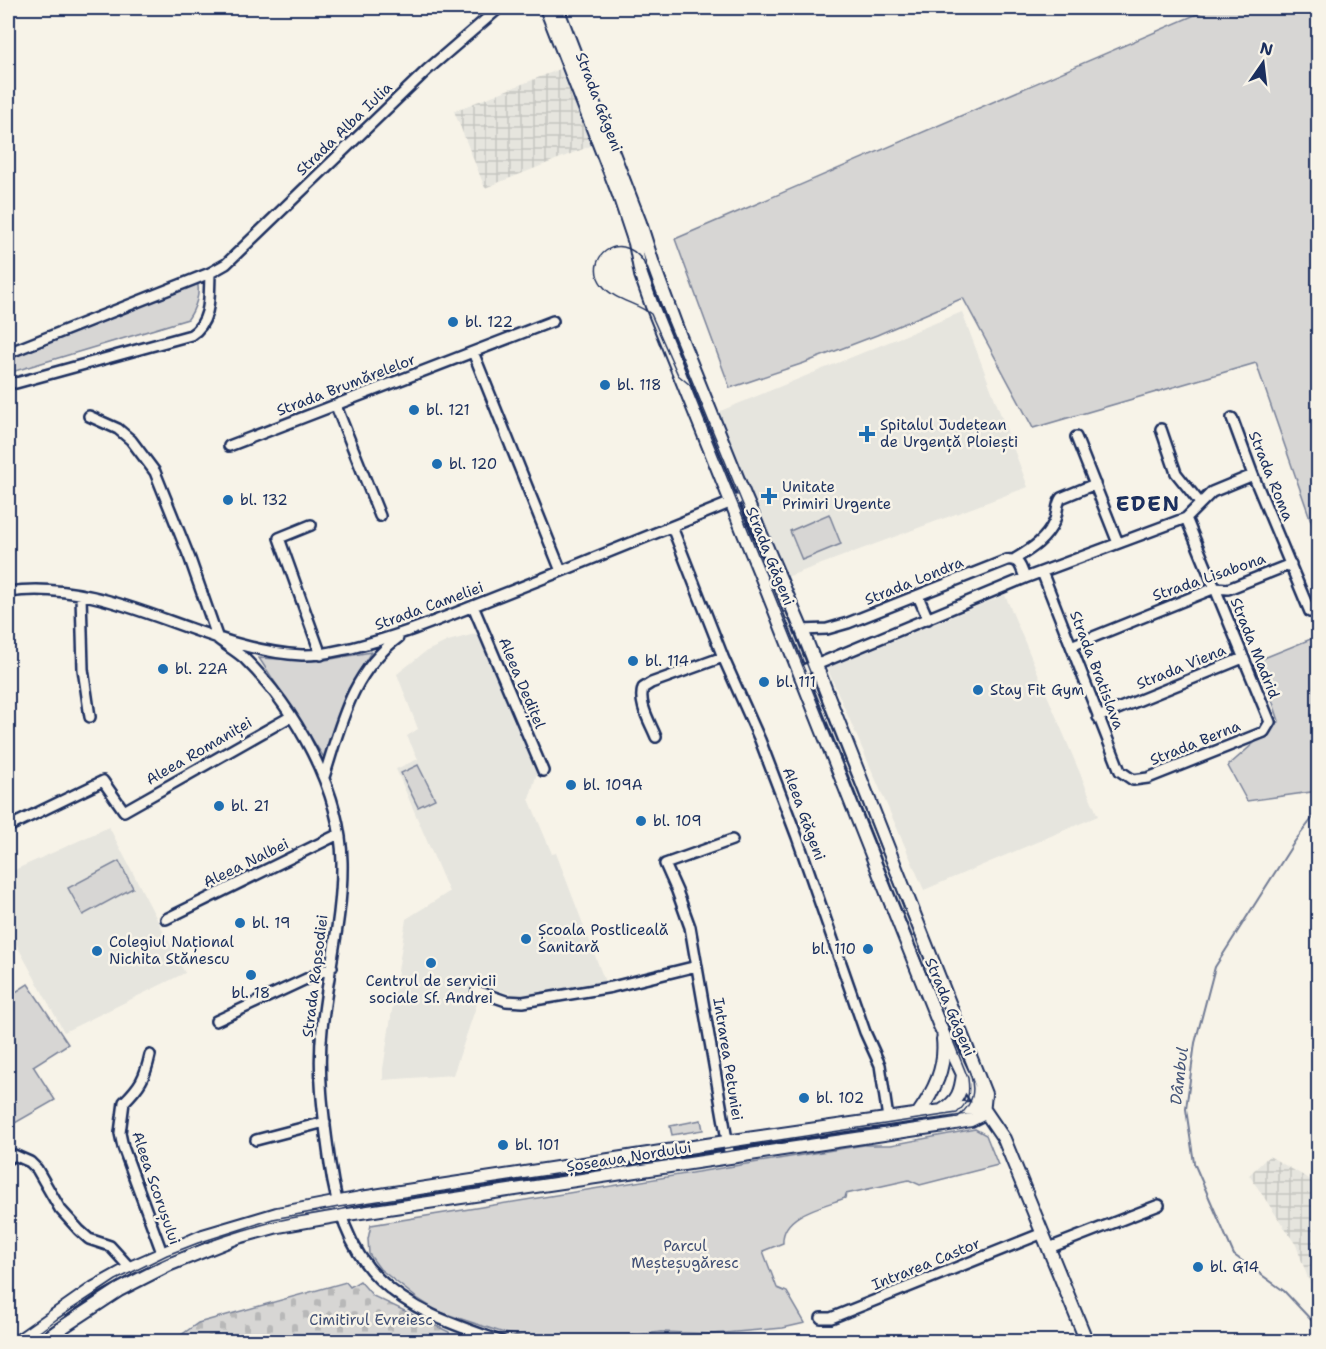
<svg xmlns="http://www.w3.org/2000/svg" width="1326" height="1349" font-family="'Shantell Sans',sans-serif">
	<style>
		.built { fill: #e6e5de }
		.industrial { fill: url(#industrial-grid) }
		.green { fill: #d7d6d4; stroke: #798299; stroke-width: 1.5 }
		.cemetery { fill: url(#cemetery-stones); stroke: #798299; stroke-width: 1.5 }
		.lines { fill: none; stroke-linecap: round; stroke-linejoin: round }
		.stream { stroke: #727c95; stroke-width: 2 }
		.minor-casing { stroke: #1b2f5e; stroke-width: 14 }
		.major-casing { stroke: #1b2f5e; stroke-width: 16 }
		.minor { stroke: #f7f3e8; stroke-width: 9 }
		.major { stroke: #f7f3e8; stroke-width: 12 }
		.tram { stroke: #1b2f5e; stroke-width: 1.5 }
		.poi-dot { fill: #1f6fb2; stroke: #f7f3e8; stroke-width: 2 }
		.labels { text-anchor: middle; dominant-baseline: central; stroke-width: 5; stroke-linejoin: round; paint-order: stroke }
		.street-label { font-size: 15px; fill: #1b2f5e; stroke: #f7f3e8 }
		.poi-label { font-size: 15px; fill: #1b2f5e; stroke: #f7f3e8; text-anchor: start }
		.park-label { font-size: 15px; fill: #415076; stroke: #f7f3e8 }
		.water-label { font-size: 16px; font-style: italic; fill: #465679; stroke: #f7f3e8 }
		.district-label { font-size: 21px; font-weight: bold; letter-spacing: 1.5px; fill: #1b2f5e; stroke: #f7f3e8 }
	</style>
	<defs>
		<pattern id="industrial-grid" width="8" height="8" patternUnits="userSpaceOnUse" patternTransform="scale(1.5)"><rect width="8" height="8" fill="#e6e5de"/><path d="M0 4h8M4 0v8" fill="none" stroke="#c5c5c1"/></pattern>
		<pattern id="cemetery-stones" width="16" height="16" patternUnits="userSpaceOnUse" patternTransform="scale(1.5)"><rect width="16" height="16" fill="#d7d6d4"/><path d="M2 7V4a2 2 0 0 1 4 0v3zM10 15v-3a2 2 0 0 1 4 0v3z" fill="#b8b8b8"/></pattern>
	</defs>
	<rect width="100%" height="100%" fill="#f7f3e8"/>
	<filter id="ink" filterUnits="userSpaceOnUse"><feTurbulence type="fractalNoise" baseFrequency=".0167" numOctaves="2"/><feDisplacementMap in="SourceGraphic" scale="12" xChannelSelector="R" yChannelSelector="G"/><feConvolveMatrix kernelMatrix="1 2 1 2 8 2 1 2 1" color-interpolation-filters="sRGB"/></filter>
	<g filter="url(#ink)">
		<path class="built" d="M962,312l66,175 -244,91 -66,-166z
			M1005,595l93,221 -174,74 -97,-222z
			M479,633l34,87 24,53 -8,26 23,55 4,-1 49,129 -78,16 -44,-12 -30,89 -70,5v-11l23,-150 43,-27 -53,-123 22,-10 -11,-23 11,-7 -21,-55 28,-22 23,-11z
			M109,827l76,146 -121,59 -56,-103v-56z"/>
		<path class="industrial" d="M560,69l33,76 -108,43 -31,-77z
			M1269,1156l49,28v122l-22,-61 -47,-70z"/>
		<path class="green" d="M1211,8h107v533l-62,-178 -223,65 -70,-130 -86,37 -73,28 -74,25 -55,-149z
			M187,278l10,3c4,12 -2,28 -9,38l-173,52 -7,-2v-20z
			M829,514l12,30 -39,16 -12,-29z
			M1318,636v155l-71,10 -19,-35 51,-45 -20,-61z
			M371,652l-25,41 -21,66 -66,-101 61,3z
			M418,765l17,34 -17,8 -17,-34z
			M119,861l14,27 -50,27 -15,-27z
			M28,984l40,60 -35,22 22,34 -47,27v-130z
			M701,1120l2,10 -31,5 -2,-9z
			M975,1129l11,6 12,30 -78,20 -11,-5 -63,14 -1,4c-21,8 -64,16 -62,45l-20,8 14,37 10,4 18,31 -22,5 -70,6 -52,-2 -80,10 -40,-1 -37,-8 -67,-22 -19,-12 -38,-30 -11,-15 -1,-15 3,-14 493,-80h27z"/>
		<path class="cemetery" d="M360,1281l13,15 76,36 1,6 -4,4 -273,-1 25,-18 148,-41 4,5z"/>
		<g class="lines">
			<path class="stream" d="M1318,811l-23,30 -80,126 -20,76 -9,66 8,54 40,92 50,36 30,32 4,8"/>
			<defs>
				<path id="minor" d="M473,352l88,219
					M8,353l202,-80 16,-9 201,-194 72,-62
					M8,379l1,2 7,2 175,-48c21,-13 18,-40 19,-62
					M336,406l44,110
					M89,416l29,13 13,11 24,32 35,87 28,80
					M1232,418l21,57 57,137
					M1161,429l15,44 24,30
					M1076,437l42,106
					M229,446l324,-125
					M311,525l-32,13 42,117
					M672,527l51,130 37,83 37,97 68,195 15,33 8,53
					M1015,559c16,-10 31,-19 39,-37 4,-8 2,-17 7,-24l34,-14
					M1042,572l78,199 13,9 15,-2 116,-46 6,-10 -84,-204
					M8,592c104,-15 192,58 294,63 17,1 33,-4 49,-7 54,-13 99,-33 150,-53 79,-31 158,-63 236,-95
					M81,595l2,74 7,48
					M918,596l10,23
					M473,606l70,165
					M802,630l25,-1 21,-6 159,-63c13,-2 14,8 18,18
					M218,639c9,7 18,12 26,19 51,50 97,132 98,204 1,56 -15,112 -20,167 -5,45 2,91 8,135 6,42 18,85 49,115 35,34 79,47 124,63
					M1071,646l144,-58 13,1 63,-25
					M799,672l226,-94 161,-60 26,-26 41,-17
					M1098,717l145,-59
					M656,737c-6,-15 -18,-33 -13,-49l8,-5 72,-26
					M324,777c17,-53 27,-104 74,-139
					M8,827l95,-46 21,30 166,-94
					M166,919l173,-85
					M477,991l29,10 17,1 89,-15 85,-21
					M216,1021l116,-54
					M150,1055c-5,23 -10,31 -26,47l-4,31 3,14 41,111
					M256,1140l69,-18
					M730,1157l-40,-230 -13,-36 -12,-27 67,-24
					M8,1159l6,-4 16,7 7,7 23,40 19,21 10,9 21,7 20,22
					M1049,1248l110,-43
					M821,1318h10l212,-85"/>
				<path id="major" d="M546,8l73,187 16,48 6,32 11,31 114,282 173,436 31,65 34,50 83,203
					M943,1110c15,-9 18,-19 20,-36
					M918,1114c16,-23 28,-46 25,-75
					M17,1342l77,-54 36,-20 73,-32 74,-22 84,-16 365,-56 237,-34 21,1
					M40,1342l79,-52 49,-25 70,-28 40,-11 63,-11 603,-90 27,-5 12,-6 2,-20 -183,-464 -57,-133 -68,-168 -24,-65 -13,-41 -83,-215"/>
			</defs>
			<use href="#minor" class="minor-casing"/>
			<use href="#major" class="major-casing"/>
			<use href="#minor" class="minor"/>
			<use href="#major" class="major"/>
			<path class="tram" d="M26,1342l31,-23 59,-39 51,-25 31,-12 75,-24 66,-12 618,-94c12,-11 13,-19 11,-35l-278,-693 -12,-10 -27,-61c-14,-11 -37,-14 -48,-28 -22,-26 16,-59 40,-25l120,293 207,519c6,18 3,31 -12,44l-609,91c-25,5 -52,8 -77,14 -52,14 -106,33 -153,60 -31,18 -60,39 -88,60"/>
		</g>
	</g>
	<g class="poi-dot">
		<circle cx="453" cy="322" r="6"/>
		<circle cx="605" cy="385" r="6"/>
		<circle cx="414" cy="410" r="6"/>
		<path d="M864 425h6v6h6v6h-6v6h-6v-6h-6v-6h6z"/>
		<circle cx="437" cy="464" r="6"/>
		<path d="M766 487h6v6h6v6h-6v6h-6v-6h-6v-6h6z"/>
		<circle cx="228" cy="500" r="6"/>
		<circle cx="633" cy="661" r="6"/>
		<circle cx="163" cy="669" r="6"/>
		<circle cx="764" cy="682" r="6"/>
		<circle cx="978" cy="690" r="6"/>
		<circle cx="571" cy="785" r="6"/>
		<circle cx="219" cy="806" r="6"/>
		<circle cx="641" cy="821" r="6"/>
		<circle cx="240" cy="923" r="6"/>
		<circle cx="526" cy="939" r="6"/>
		<circle cx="868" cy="949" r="6"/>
		<circle cx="97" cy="951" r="6"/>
		<circle cx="431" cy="963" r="6"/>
		<circle cx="251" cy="975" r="6"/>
		<circle cx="804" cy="1098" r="6"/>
		<circle cx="503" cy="1145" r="6"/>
		<circle cx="1198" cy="1267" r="6"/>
	</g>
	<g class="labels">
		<g class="street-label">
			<text transform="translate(599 102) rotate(69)">Strada Găgeni</text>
			<text transform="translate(344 129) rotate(-44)">Strada Alba Iulia</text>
			<text transform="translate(346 385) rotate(-21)">Strada Brumărelelor</text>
			<text transform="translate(1271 476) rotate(68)">Strada Roma</text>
			<text transform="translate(770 556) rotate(68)">Strada Găgeni</text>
			<text transform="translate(1209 577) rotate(-19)">Strada Lisabona</text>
			<text transform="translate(914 581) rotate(-22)">Strada Londra</text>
			<text transform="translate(429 606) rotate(-20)">Strada Cameliei</text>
			<text transform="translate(1255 648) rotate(68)">Strada Madrid</text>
			<text transform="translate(1181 667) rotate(-22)">Strada Viena</text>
			<text transform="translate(1097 670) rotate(69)">Strada Bratislava</text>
			<text transform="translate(522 683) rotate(67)">Aleea Dedițel</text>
			<text transform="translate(1195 743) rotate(-22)">Strada Berna</text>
			<text transform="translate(199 751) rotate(-30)">Aleea Romaniței</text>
			<text transform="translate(804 814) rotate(70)">Aleea Găgeni</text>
			<text transform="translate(246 863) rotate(-26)">Aleea Nalbei</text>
			<text transform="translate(315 976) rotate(-83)">Strada Rapsodiei</text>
			<text transform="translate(950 1007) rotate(67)">Strada Găgeni</text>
			<text transform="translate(728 1059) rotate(81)">Intrarea Petuniei</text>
			<text transform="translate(629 1157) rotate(-9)">Șoseaua Nordului</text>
			<text transform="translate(156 1188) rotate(71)">Aleea Scorușului</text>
			<text transform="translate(926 1264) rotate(-22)">Intrarea Castor</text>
		</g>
		<g class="poi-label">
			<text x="465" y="322">bl. 122</text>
			<text x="617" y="385">bl. 118</text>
			<text x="426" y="410">bl. 121</text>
			<text x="880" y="425">Spitalul Județean<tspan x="880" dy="17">de Urgență Ploiești</tspan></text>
			<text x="449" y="464">bl. 120</text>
			<text x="782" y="487">Unitate<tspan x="782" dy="17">Primiri Urgente</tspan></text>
			<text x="240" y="500">bl. 132</text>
			<text x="645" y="661">bl. 114</text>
			<text x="175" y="669">bl. 22A</text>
			<text x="776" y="682">bl. 111</text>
			<text x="990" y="690">Stay Fit Gym</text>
			<text x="583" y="785">bl. 109A</text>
			<text x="231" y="806">bl. 21</text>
			<text x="653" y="821">bl. 109</text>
			<text x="252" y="923">bl. 19</text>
			<text x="538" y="930">Școala Postliceală<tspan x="538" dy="17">Sanitară</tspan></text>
			<text x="109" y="942">Colegiul Național<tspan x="109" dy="17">Nichita Stănescu</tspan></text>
			<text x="856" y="949" text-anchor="end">bl. 110</text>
			<text x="431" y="981" text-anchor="middle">Centrul de servicii<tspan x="431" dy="17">sociale Sf. Andrei</tspan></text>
			<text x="251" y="993" text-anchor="middle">bl. 18</text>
			<text x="816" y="1098">bl. 102</text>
			<text x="515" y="1145">bl. 101</text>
			<text x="1210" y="1267">bl. G14</text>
		</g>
		<g class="park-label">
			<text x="685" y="1246">Parcul<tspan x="685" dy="17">Meșteșugăresc</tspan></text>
			<text x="371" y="1320">Cimitirul Evreiesc</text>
		</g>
		<g class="water-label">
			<text transform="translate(1179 1076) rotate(-83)">Dâmbul</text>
		</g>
		<g class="district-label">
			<text x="1148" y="504">EDEN</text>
		</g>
	</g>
	<rect width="1326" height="1349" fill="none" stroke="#f7f3e8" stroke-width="30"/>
	<rect x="15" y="15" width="1296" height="1319" fill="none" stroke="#1b2f5e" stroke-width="2" filter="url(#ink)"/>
	<g transform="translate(1263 63) rotate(14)" stroke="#f7f3e8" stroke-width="4.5" paint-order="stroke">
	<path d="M0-4.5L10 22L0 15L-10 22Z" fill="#1b2f5e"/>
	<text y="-9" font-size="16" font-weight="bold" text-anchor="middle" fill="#1b2f5e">N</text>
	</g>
</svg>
